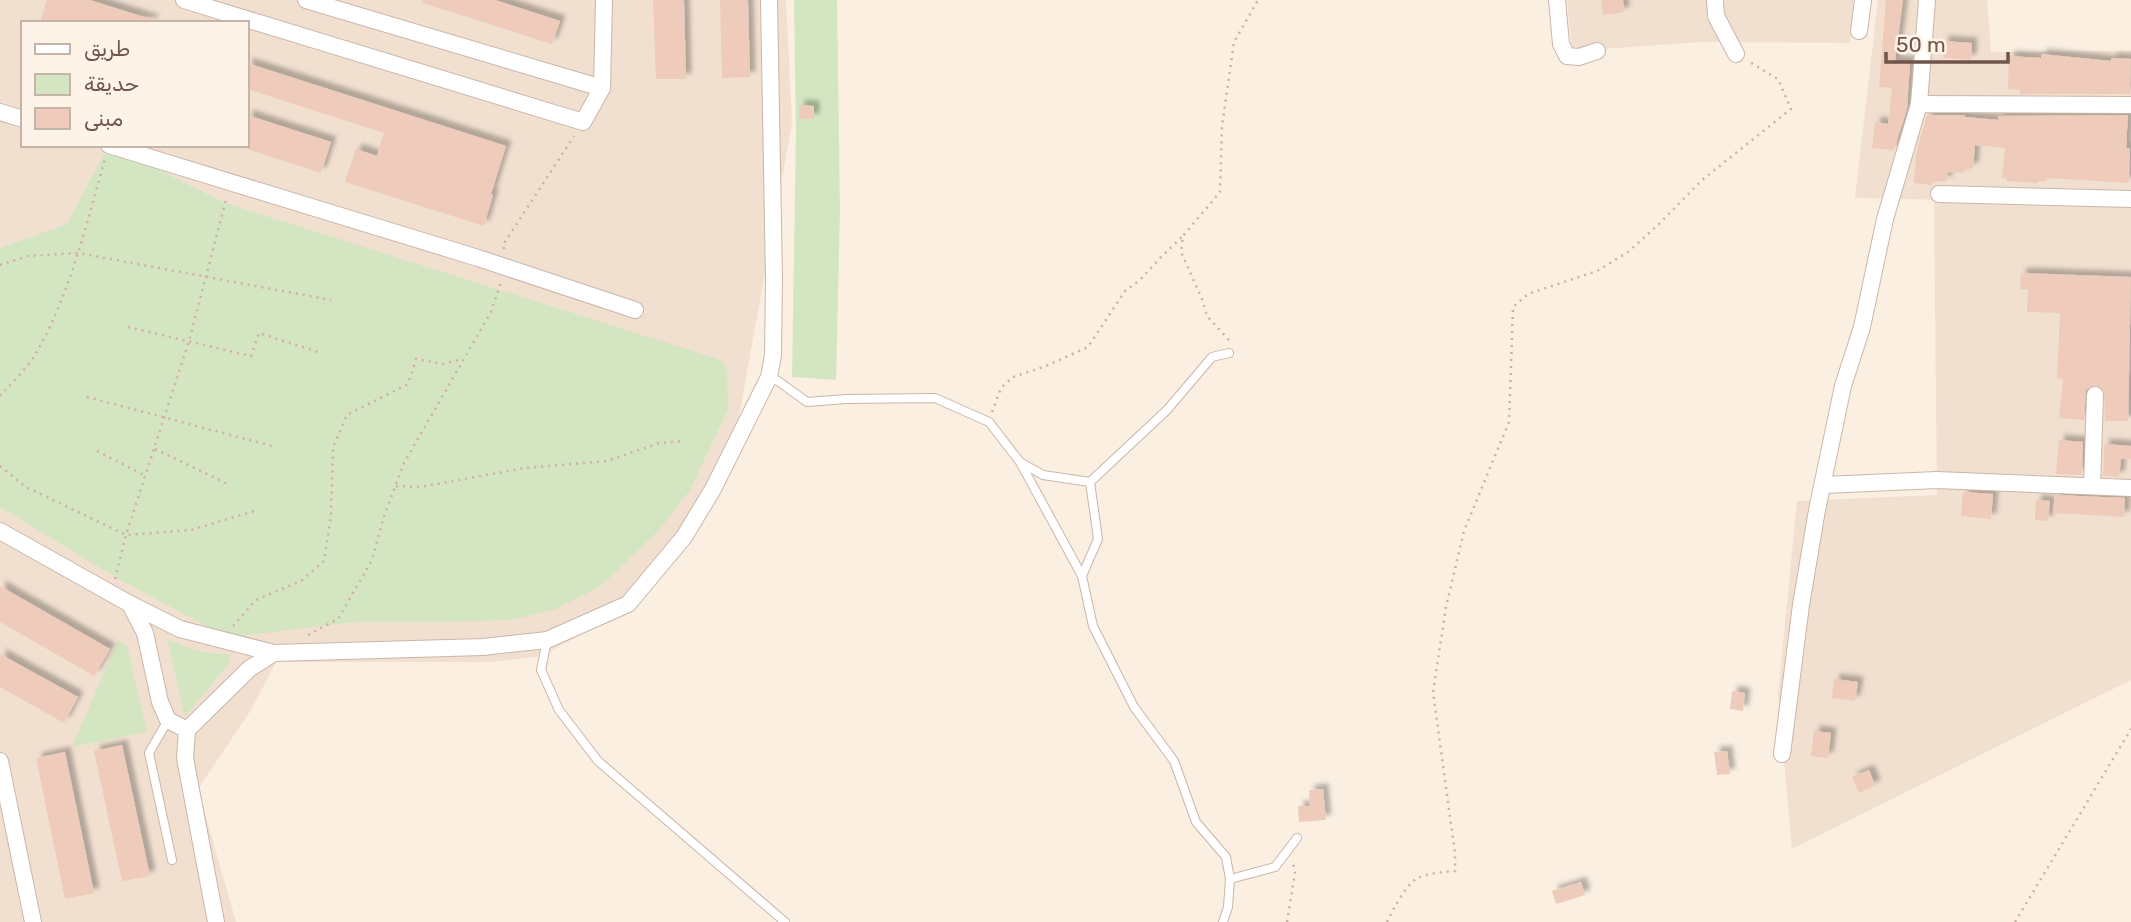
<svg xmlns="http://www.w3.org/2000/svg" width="2131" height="922" font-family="Rubik,'Noto Naskh Arabic',sans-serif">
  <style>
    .residential { fill: #f1e0d0; fill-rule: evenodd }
    .green { fill: #d3e6c1 }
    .building { fill: #eecbbb; filter: url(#shadow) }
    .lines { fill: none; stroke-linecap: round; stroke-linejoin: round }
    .lane-casing { stroke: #cab6a9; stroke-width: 10 }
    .street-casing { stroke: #cab6a9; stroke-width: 18 }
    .path { stroke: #d2af9e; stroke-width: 2.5; stroke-dasharray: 2 5; stroke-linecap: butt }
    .lane { stroke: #fff; stroke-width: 8 }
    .street { stroke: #fff; stroke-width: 16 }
  </style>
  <defs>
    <filter id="shadow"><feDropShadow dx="5.5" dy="-5.5" stdDeviation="2" flood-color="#0004"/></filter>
  </defs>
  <rect width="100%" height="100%" fill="#faefe1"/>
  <g class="residential">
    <path d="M0,0H786L792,123L732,455L619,613L542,656L492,662H276L251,710L198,789L236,922H0ZM23,23H247V145H23Z"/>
    <path d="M1567,0H1855L1850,43L1703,42L1572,51Z"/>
    <path d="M1878,0H1987L1991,52L2131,51V204L1855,198Z"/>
    <path d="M1934,202L2131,205V680L1792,849L1778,696L1797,501L1937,495Z"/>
  </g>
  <g class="green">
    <path d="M794,0H837L840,212L836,380L792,377L796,133Z"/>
    <path d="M109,145L225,203L718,359L723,362L727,372L728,409L690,490L660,529L601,586L556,609L511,620L451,622H354L250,635L221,634L115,577L0,507V248L67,224Z"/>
    <path d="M167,639C187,648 207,655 230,654V662L185,717Z"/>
    <path d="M118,640L127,645L147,732L72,747Z"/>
  </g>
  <g class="building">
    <path d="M47,0H90L153,20V23H40Z"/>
    <path d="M423,0H495L560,21L552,44L423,3Z"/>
    <path d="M653,0H684L686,79H656Z"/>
    <path d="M720,0H748L750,77L722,78Z"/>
    <path d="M1601,0H1623L1624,12L1603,15Z"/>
    <path d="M1886,0H1903L1895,61L1910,62L1907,109L1894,150L1872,148L1875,122L1888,124L1892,88L1879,87Z"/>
    <path d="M1943,41L1972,43L1971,60L1943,58Z"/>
    <path d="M2041,54L2111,61V58L2131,59L2130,94H2020V90L2008,89L2009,56L2041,58Z"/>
    <path d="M247,63L506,146L491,194L493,195L484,226L345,182L356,149L377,156L384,133L247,89Z"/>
    <path d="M799,105L814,106V119H799Z"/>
    <path d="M247,115L331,142L321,173L247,149Z"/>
    <path d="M1927,115H1965V117L1998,120V116L2128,115L2126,148H2130L2129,180L2128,183L2047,178V181H2038V183L2006,181V178H2002L2005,148L1975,145L1973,168L1965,169L1963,173L1948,172L1947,181H1933L1932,185L1914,183L1916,153Z"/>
    <path d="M2021,273L2131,277L2128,421H2105L2104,391L2096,385L2086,390L2084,420L2059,418L2063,379L2057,378L2060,313L2027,312L2028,289H2020Z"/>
    <path d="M2059,440L2083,442L2082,475L2056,474Z"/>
    <path d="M2104,444L2131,446V459H2121L2119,477L2103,476Z"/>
    <path d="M1963,492L1993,494L1991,519L1961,516Z"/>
    <path d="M2055,495L2125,498L2124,517L2053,513Z"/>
    <path d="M2036,500L2050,501L2048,521L2035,520Z"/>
    <path d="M0,586L110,649L94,676L0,622Z"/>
    <path d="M0,654L78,697L64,723L0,687Z"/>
    <path d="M1834,679L1858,682L1855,701L1832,698Z"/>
    <path d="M1732,691L1745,693L1743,711L1730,709Z"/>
    <path d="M1814,731L1831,733L1828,758L1811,756Z"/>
    <path d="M122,745L150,876L122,881L94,751Z"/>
    <path d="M1727,751L1730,774L1717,775L1714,752Z"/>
    <path d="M65,752L94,893L65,899L36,758Z"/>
    <path d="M1869,770L1875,785L1859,793L1852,777Z"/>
    <path d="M1323,789L1326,820L1299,822L1298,806H1310L1309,790Z"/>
    <path d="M1581,882L1585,895L1556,904L1552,891Z"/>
  </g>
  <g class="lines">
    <defs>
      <g id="lane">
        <path d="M769,377L778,381L807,402L846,399L935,398L989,422L1020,462L1043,475L1090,482"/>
        <path d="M1020,462L1082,576"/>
        <path d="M547,640L541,670L559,710L598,761L785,922"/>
        <path d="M168,720L149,753L172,860"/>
        <path d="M1230,879L1275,867L1297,838"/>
        <path d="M1223,922L1228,907L1230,879L1226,857L1196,822L1174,761L1134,707L1093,626L1082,576L1098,539L1090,482L1167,410L1212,357L1229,353"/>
      </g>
      <g id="street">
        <path d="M184,0L583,122L602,88L604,0"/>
        <path d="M306,0L602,88"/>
        <path d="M1557,0L1561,44L1567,56L1579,57L1597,51"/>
        <path d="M1715,0L1716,16L1736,54"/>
        <path d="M1859,31L1863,0"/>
        <path d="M1919,104L1927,0"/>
        <path d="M0,112L23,119"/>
        <path d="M109,145L478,258L635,310"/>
        <path d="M1939,194L2131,199"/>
        <path d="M1824,485L1937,480L2131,488"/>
        <path d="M2092,486L2095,395"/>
        <path d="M0,531L130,604L145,633L160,702L168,720L187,730L185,758L216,922"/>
        <path d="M130,604L180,629L274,653L483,647L547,640L628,604L684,537L713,489L769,377L773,355L774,279L769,0"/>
        <path d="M187,730L249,669L274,653"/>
        <path d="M1782,754L1801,605L1817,510L1843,386L1862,327L1885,219L1919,104L2131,105"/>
        <path d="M0,761L33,922"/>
      </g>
    </defs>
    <use href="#lane" class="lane-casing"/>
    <use href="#street" class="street-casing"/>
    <g class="path">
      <path d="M504,249L503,245L574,136"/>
      <path d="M0,265L28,256L78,253L331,300"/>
      <path d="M128,327L251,356L259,333L318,352"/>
      <path d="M1229,340L1207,316L1202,299L1181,252L1183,236L1220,192L1222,126L1234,42L1258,0"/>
      <path d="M0,396C12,383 26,369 35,355C70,295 86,225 105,159"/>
      <path d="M87,397L276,447"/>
      <path d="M992,412L1001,388L1013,377L1046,366L1088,347L1125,291L1141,279L1160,258L1183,236"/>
      <path d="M155,449L230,485"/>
      <path d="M97,451L146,476"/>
      <path d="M0,466L26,487L126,535L191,530L258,510"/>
      <path d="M396,486L420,487L525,468L607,461L659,443L683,441"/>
      <path d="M115,579L126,535L189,341L227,196"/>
      <path d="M233,626L256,600L301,581L324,561L331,515L333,447L347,415L408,384L416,359L443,364L463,359"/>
      <path d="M308,635L338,619L372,560L384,516L404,463L491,312L501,282"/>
      <path d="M1287,922L1295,873L1293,863"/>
      <path d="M1387,922C1392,911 1406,885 1416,879C1426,873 1443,872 1455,871V853L1433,692L1446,607L1464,531L1509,422L1513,307L1528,294L1597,271L1628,252L1659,224L1702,180L1791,109L1778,79L1748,61"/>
      <path d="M2015,922L2131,729"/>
    </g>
    <use href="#lane" class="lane"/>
    <use href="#street" class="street"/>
  </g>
  <rect x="21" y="21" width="228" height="126" fill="#fef3e7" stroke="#c5b4a8" stroke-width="2"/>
  <rect x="35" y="44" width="35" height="10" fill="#ffffff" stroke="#c5b4a8" stroke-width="2"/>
  <text x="84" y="56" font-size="21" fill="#6f554a">طريق</text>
  <rect x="35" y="74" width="35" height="21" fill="#d3e6c1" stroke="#c5b4a8" stroke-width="2"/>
  <text x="84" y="91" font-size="21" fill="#6f554a">حديقة</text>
  <rect x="35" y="108" width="35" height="21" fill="#eecbbb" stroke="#c5b4a8" stroke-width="2"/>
  <text x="84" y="126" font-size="21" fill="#6f554a">مبنى</text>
  <path d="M1886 52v10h122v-10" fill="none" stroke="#6f554a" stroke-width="3.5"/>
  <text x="1896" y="52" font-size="21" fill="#6f554a" stroke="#fef3e7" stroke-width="5" paint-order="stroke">50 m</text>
</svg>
